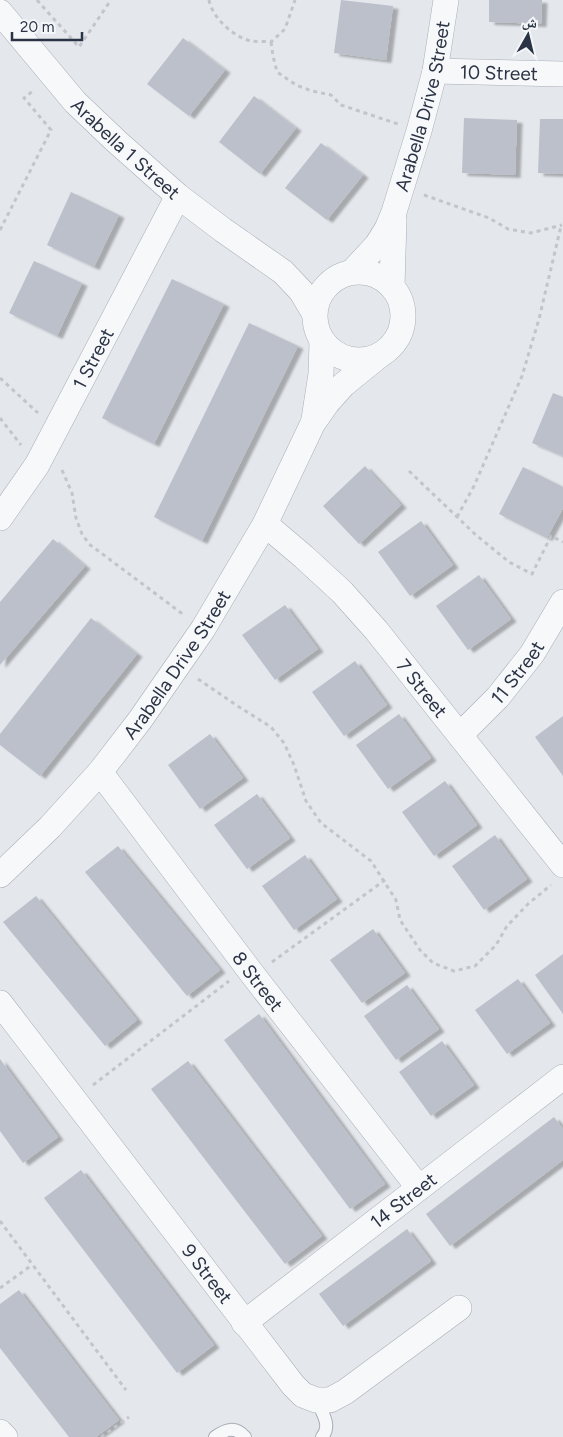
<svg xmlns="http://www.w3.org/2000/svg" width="563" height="1437" font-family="Figtree,'Noto Naskh Arabic',sans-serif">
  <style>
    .building { fill: #bbc0ca; filter: url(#shadow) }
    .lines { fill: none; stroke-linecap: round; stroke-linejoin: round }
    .lane-casing { stroke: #a9aeb7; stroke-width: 14 }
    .street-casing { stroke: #a9aeb7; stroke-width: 26 }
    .path { stroke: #c2c5cb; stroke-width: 3; stroke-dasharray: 4 4; stroke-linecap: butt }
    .lane { stroke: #f7f8fa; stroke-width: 12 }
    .street { stroke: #f7f8fa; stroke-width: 25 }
    .labels { text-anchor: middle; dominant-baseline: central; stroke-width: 4; stroke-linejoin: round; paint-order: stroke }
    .street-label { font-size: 19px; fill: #2b3445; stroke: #f4f6f9 }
  </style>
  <defs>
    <filter id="shadow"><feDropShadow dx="5.5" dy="3" stdDeviation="1" flood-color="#0004"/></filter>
  </defs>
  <rect width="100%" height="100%" fill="#e4e7ec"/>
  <g class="building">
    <path d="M341,0L393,6L386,60L334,53Z"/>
    <path d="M489,0H542L541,24L489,22Z"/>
    <path d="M183,38L225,70L189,116L147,84Z"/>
    <path d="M254,96L296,128L260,174L219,142Z"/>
    <path d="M464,118L517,120L515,175L462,173Z"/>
    <path d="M540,119H563V174L538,173Z"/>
    <path d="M321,143L363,175L327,220L285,188Z"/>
    <path d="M71,192L119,215L94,267L47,245Z"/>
    <path d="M34,261L82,283L57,336L9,313Z"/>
    <path d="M172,279L224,304L154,444L102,418Z"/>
    <path d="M249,323L298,346L202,541L154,517Z"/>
    <path d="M553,393L563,397V456L532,443Z"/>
    <path d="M365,466L401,505L359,544L323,506Z"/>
    <path d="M523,467L563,487V508L547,538L499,514Z"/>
    <path d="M421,521L453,565L410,596L378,552Z"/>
    <path d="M53,539L85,566L0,665V602Z"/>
    <path d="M479,575L511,619L468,650L436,606Z"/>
    <path d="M285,605L318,649L275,680L242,635Z"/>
    <path d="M91,618L137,654L40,776L0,745V734Z"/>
    <path d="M355,661L387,705L344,736L312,692Z"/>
    <path d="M399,714L431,758L388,789L356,745Z"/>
    <path d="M563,716V776L535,737Z"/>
    <path d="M210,734L243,778L200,809L168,765Z"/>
    <path d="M445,781L477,825L434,856L402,812Z"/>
    <path d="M257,794L290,838L247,869L214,825Z"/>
    <path d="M495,835L527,879L484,910L452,866Z"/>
    <path d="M118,846L220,970L187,996L85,872Z"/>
    <path d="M305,855L337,899L294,930L262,886Z"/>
    <path d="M36,896L137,1020L105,1046L3,922Z"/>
    <path d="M373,929L405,973L362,1003L330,960Z"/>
    <path d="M563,954V1014L535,975Z"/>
    <path d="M518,979L550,1023L507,1054L475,1010Z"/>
    <path d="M407,985L439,1029L396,1060L364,1016Z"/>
    <path d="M259,1014L385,1184L350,1209L224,1040Z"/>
    <path d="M442,1041L474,1085L431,1116L399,1072Z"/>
    <path d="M0,1059L58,1137L23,1163L0,1131Z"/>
    <path d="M188,1061L322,1236L285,1264L151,1089Z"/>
    <path d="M554,1117L563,1129V1160L450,1246L426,1214Z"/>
    <path d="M81,1170L214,1345L177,1373L44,1198Z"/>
    <path d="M407,1229L431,1261L343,1326L319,1294Z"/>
    <path d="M19,1290L119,1420L96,1437H69L0,1348V1304Z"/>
  </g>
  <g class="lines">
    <defs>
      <g id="lane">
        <path d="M316,1400C322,1412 332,1426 322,1437"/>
        <path d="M215,1437C226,1429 235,1426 245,1437"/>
      </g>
      <g id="street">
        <path id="s1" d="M0,12L75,102L116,141L178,196L223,230L283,272L301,291L314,313"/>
        <path id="s2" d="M435,71L563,74"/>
        <path id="s3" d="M352,272L377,245L387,229L394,212L419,131L435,71L446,0"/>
        <circle cx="359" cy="316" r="44"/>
        <path d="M392,286L394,220"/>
        <path d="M314,419L321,374L322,341"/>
        <path id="s4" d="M0,518L37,465L178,196"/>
        <path id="s5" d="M265,524L304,557L342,592L376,630L563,865"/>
        <path id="s6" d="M460,735L498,697L532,654L563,602"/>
        <path id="s7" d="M100,772L253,975L419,1188"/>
        <path id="s8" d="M0,875L50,827L100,772L140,720L203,629L265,524L313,423L327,403L343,385L380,355"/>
        <path id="s9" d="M0,1003L293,1385L303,1395L316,1400H330L345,1392L459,1308"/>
        <path id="s10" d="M244,1323L563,1077"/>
        <path d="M0,1432L5,1437"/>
      </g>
    </defs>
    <use href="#lane" class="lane-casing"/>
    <use href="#street" class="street-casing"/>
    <g class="path">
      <path d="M37,0L79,47L111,0"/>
      <path d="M209,0C212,17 233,37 251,41C257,42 265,41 271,42L285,29L295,0"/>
      <path d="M271,42L273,56L277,72L296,85L312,91L331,95L341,105L398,124"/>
      <path d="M424,195L489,218L508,229L531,233L562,225"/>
      <path d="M0,230L51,130L24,98L34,90"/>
      <path d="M0,378L38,413"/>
      <path d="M0,418L21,445"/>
      <path d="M62,470L72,493L76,518L82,534L89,544L184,615"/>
      <path d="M409,471L476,535L509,562L532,574L551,536L563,542"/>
      <path d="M457,517L474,486L522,376L539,319L561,226"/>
      <path d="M198,679L236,705L271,727L284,743L294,765L306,801L321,823L371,861L396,900L400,920L420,950L433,963L454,971L475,966L496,945L507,926L528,904L551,885"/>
      <path d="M272,962L385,880"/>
      <path d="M93,1085L229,981"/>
      <path d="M0,1221L126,1390"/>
      <path d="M0,1288L32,1265"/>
      <path d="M101,1437L129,1417"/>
    </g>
    <use href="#lane" class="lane"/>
    <use href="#street" class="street"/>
  </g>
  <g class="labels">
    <g class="street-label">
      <text stroke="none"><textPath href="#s2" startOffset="64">10 Street</textPath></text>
      <text stroke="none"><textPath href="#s3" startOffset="184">Arabella Drive Street</textPath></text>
      <text stroke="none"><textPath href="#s1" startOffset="186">Arabella 1 Street</textPath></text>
      <text stroke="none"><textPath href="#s4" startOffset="185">1 Street</textPath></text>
      <text stroke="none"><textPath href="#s8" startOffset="276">Arabella Drive Street</textPath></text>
      <text stroke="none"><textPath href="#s6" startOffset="85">11 Street</textPath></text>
      <text stroke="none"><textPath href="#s5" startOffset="228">7 Street</textPath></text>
      <text stroke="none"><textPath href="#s7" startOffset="262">8 Street</textPath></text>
      <text stroke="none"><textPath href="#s10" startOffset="201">14 Street</textPath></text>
      <text stroke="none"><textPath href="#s9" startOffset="341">9 Street</textPath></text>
    </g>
  </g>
  <g transform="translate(528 35) rotate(8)" stroke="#f4f6f9" stroke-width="4" paint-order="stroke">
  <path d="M0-4L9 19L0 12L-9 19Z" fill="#2b3445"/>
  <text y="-8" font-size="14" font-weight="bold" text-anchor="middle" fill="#2b3445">ش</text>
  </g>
  <path d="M12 32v8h70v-8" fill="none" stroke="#2b3445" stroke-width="2.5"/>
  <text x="20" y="32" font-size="15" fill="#2b3445" stroke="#f4f6f9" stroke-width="4" paint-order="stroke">20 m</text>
</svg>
